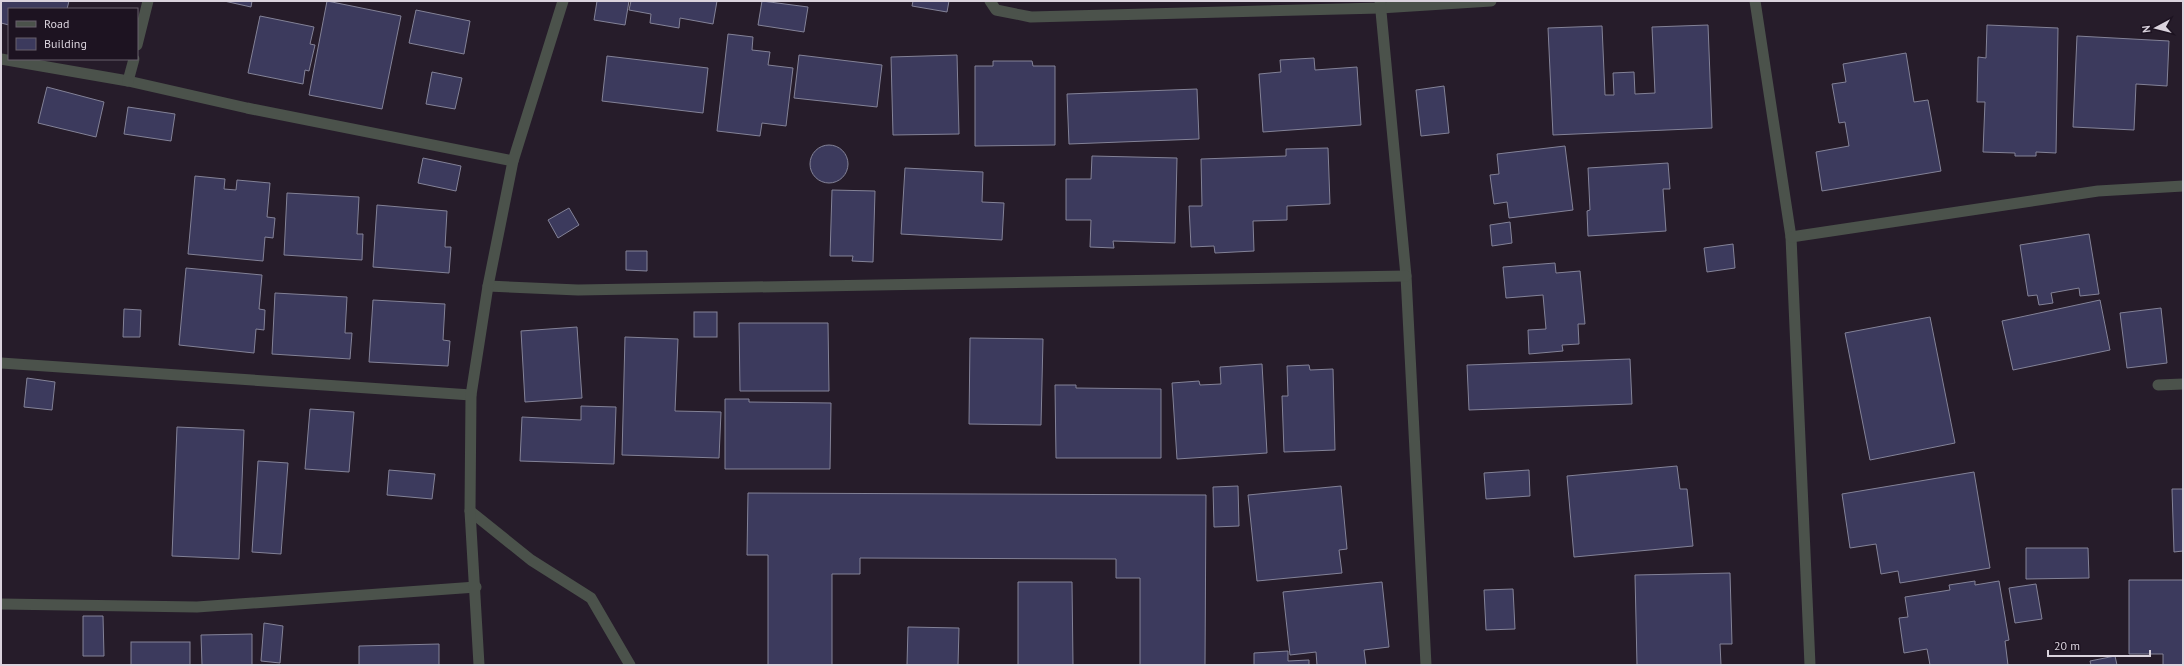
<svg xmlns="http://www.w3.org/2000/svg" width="2184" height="666" font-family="'PT Sans',sans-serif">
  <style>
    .building { fill: #3c3a5d; stroke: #838297 }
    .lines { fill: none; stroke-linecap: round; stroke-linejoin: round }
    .service { stroke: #4b524b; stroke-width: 11 }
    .minor { stroke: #4b524b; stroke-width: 11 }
  </style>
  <rect width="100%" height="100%" fill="#261c2a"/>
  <g class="building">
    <path d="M1,1H69L67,9H9V25L1,23Z"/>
    <path d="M224,1H252L251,7Z"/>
    <path d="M327,1L401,16L382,109L309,95Z"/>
    <path d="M597,1H629L625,25L594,20Z"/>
    <path d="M631,1H717L713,24L680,18L679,28L650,23L651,14L629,10Z"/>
    <path d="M762,1L808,7L804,32L758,25Z"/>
    <path d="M913,1H949L947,12L912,6Z"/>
    <path d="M416,10L470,21L464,54L409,43Z"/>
    <path d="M260,16L314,27L310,44L315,45L309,71L305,70L303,84L248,73Z"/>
    <path d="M1708,25L1712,128L1553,135L1548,28L1602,26L1605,95H1614L1613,73L1634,72L1635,94L1655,93L1652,27Z"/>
    <path d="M1987,25L2058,28L2056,153L2036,152V156H2015V153L1983,152L1985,102H1977L1978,57L1986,58Z"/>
    <path d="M728,34L753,37L752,50L770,52L768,65L793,68L786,126L762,123L760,136L717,131Z"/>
    <path d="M2077,36L2169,41L2167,86L2136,84L2134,130L2073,127Z"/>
    <path d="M1906,53L1914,102L1928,100L1941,171L1822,191L1816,152L1849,146L1845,122L1839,123L1832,84L1846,82L1843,64Z"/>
    <path d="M799,55L882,65L877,107L794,98Z"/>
    <path d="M957,55L959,134L893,135L891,57Z"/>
    <path d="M607,56L708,68L703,113L602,101Z"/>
    <path d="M1314,58L1315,70L1357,67L1361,125L1263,132L1259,74L1281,72L1280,60Z"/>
    <path d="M993,61H1032L1033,66H1055V145L975,146V66H993Z"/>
    <path d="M432,72L462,78L455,109L426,104Z"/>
    <path d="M1444,86L1449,133L1421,136L1416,90Z"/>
    <path d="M47,87L104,102L96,137L38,123Z"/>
    <path d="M1197,89L1199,139L1069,144L1067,94Z"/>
    <path d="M128,107L175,114L171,141L124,134Z"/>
    <circle cx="829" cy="164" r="19"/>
    <path d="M1565,146L1573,210L1509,218L1507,202L1494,204L1490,175L1499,174L1497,154Z"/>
    <path d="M1328,148L1330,204L1287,206V220L1253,221L1254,251L1215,253L1214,246L1191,247L1189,206H1202L1201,159L1286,156V149Z"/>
    <path d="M1092,156L1177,158L1175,243L1113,241L1114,248L1090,247L1091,220H1066V179H1091Z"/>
    <path d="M423,158L461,166L456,191L418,183Z"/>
    <path d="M1668,163L1670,189H1663L1666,231L1588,236L1587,211L1590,210L1588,168Z"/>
    <path d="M905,168L983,172L982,202L1004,203L1002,240L901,234Z"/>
    <path d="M195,176L225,179L224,189L236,190L237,180L270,183L267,217L275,218L273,238L265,237L263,261L188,254Z"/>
    <path d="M832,190L875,191L873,262L852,261L853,256H830Z"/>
    <path d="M287,193L359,197L357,234H363L362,260L284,255Z"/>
    <path d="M377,205L447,211L445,247H451L449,273L373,267Z"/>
    <path d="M569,208L579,225L558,238L548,220Z"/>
    <path d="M1510,222L1512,243L1492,246L1490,225Z"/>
    <path d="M2089,234L2099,294L2080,296L2079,288L2051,293L2053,303L2039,305L2037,295L2028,296L2020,245Z"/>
    <path d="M1733,244L1735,268L1707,272L1704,248Z"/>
    <path d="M626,251H647V271L626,270Z"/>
    <path d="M1555,263L1556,273L1580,271L1585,324H1578L1579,344L1562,345L1563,351L1529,354L1528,330L1546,329L1543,295L1506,298L1503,267Z"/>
    <path d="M186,268L262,275L259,309L265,310L264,330L256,329L254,353L179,345Z"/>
    <path d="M275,293L347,297L345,333H352L350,359L272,354Z"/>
    <path d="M373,300L445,304L443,340L450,341L448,366L369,362Z"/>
    <path d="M2100,300L2110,350L2013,370L2002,321Z"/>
    <path d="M2161,308L2167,363L2127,368L2120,313Z"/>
    <path d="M124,309L141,310L140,337H123Z"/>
    <rect x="694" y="312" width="23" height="25"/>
    <path d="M1930,317L1955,443L1870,460L1845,333Z"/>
    <path d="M739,323H828L829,391H740Z"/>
    <path d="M577,327L582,398L525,402L521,331Z"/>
    <path d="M625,337L678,339L675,411L721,412L719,458L622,455Z"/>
    <path d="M970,338L1043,339L1041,425L969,424Z"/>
    <path d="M1630,359L1632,404L1469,410L1467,365Z"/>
    <path d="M1262,364L1267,453L1177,459L1172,383L1199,381L1200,385L1221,384L1220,367Z"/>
    <path d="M1309,365L1310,370L1333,369L1335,450L1284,452L1282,396H1288L1287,366Z"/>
    <path d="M27,378L55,382L52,410L24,407Z"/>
    <path d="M1055,385H1076V388L1161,389V458H1056Z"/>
    <path d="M725,399H749V402L831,403L830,469H725Z"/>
    <path d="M581,406L616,407L614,464L520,461L522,417L581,420Z"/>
    <path d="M310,409L354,412L349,472L305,469Z"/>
    <path d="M177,427L244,430L239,559L172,556Z"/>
    <path d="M258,461L288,463L281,554L252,552Z"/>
    <path d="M1677,466L1680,489H1687L1693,546L1574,557L1567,476Z"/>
    <path d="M389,470L435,474L432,499L387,495Z"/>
    <path d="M1529,470L1530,496L1486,499L1484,473Z"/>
    <path d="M1974,472L1990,568L1900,583L1898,571L1881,574L1876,544L1850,548L1842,494Z"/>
    <path d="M1238,486L1239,526L1214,527L1213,487Z"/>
    <path d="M1341,486L1347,549L1339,550L1342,573L1257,581L1248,495Z"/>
    <path d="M2172,489H2183V551L2174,552Z"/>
    <path d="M748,493L1206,495L1205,665H1140V578H1116V559L860,558V574H832V665H768V555H747Z"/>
    <path d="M2026,548H2088L2089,578L2026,579Z"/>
    <path d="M1730,573L1732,644H1720L1721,665H1637L1635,575Z"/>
    <path d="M2129,580H2183V665H2163V654H2129Z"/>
    <path d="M1975,581V585L1999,581L2009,640L2005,641L2008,665H1930L1927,649L1904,653L1899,618L1908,617L1905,597L1950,590L1949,585Z"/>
    <path d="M1018,582H1072L1073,665H1018Z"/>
    <path d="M1382,582L1389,647L1364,650L1366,665H1317L1316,652L1290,655L1283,592Z"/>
    <path d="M2036,584L2042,619L2015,623L2009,588Z"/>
    <path d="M1513,589L1515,629L1486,630L1484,590Z"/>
    <path d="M83,616H103L104,656H83Z"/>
    <path d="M264,623L283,626L280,663L261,661Z"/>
    <path d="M908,627L959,628L958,665H907Z"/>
    <path d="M252,634V665H202L201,635Z"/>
    <rect x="131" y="642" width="59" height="23"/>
    <path d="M439,644V665H359V646Z"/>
    <path d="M1288,651V661L1309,660V665H1254V653Z"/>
    <path d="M2115,656L2117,665H2091L2090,661Z"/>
  </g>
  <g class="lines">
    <path class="service" d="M470,511L531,560L591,598L630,665"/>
    <g class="minor">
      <path d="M990,1L996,10L1031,17L1380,8L1491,1"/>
      <path d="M1380,1L1406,276L1426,665"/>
      <path d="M1755,1L1791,237L1810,665"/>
      <path d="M137,45L148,1"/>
      <path d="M1,59L128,81L247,108L513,161"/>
      <path d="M128,81L134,59"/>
      <path d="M1791,237L2098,191L2183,186"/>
      <path d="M488,286L578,290L1406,276"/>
      <path d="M1,363L471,395"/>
      <path d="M2158,385L2183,384"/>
      <path d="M1,604L197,607L476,587"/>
      <path d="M479,665L470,511L471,395L488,286L513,161L563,1"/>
    </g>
  </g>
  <rect width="2184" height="666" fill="none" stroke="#dad3dd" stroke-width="4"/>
  <rect x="8" y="8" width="130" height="52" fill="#1d1321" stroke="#69606c"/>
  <rect x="16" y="21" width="20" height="6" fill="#4b524b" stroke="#69606c"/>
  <text x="44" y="28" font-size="12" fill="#dad3dd">Road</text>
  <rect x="16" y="38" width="20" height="12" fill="#3c3a5d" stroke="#69606c"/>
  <text x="44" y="48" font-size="12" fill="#dad3dd">Building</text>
  <g transform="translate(2156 28) rotate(263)" stroke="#1d1321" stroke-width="3" paint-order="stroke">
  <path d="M0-3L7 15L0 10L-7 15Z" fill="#dad3dd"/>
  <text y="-6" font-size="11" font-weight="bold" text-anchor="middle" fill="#dad3dd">N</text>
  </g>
  <path d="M2048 650v6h102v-6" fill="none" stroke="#dad3dd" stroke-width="2"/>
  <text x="2054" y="650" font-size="12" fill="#dad3dd" stroke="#1d1321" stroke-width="3" paint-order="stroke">20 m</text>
</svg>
